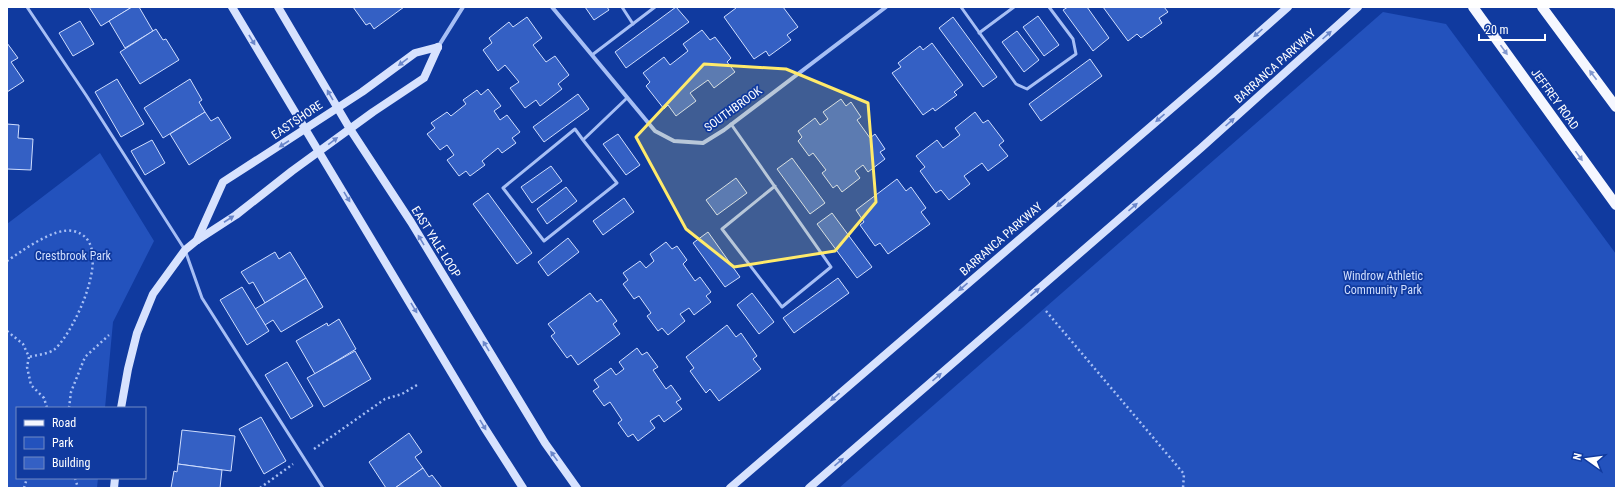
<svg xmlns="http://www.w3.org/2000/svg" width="1623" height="495" font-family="'Roboto Condensed',sans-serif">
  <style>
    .green { fill: #2352bd }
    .building { fill: #3460c4; stroke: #d0defe }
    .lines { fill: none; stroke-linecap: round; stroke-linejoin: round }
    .path { stroke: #a7bff5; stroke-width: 2.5; stroke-dasharray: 2 3; stroke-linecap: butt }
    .lane { stroke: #a7bff5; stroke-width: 3 }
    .street { stroke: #a7bff5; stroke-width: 4 }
    .secondary { stroke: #d7e2fe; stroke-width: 8 }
    .primary { stroke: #f5f7ff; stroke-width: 10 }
    .oneway { fill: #6a86ca }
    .oneway2 { fill: #8298cf }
    .marked { fill: #ffea6b; fill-opacity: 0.2; stroke: #ffea6b; stroke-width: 3; stroke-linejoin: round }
    .labels { text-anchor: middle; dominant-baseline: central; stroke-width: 3.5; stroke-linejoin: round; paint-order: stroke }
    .street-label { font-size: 12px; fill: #fff; stroke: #103a9f }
    .park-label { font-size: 12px; fill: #d0defe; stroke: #103a9f }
  </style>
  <rect width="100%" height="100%" fill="#103a9f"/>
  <g class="green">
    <path d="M1383,12L1446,24L1616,254V488H839Z"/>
    <path d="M100,153L154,241L113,322L105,408H17V478H98L97,488H7V224Z"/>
  </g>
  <g class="building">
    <path d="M89,7H132L101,26Z"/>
    <path d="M132,7H139L153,31L125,48L109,21Z"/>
    <path d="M353,7H404L374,29L370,23L366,25Z"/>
    <path d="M585,7H607L609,10L594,20Z"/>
    <path d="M676,7L689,22L626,68L615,52Z"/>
    <path d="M736,7H783L798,27L787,35L791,40L769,56L766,51L754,59L724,17L736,8Z"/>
    <path d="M1068,7H1087L1109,38L1093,51L1063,10Z"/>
    <path d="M1103,7H1164L1168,12L1159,18L1162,23L1141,38L1137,34L1128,41Z"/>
    <path d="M1038,16L1059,45L1044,56L1023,27Z"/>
    <path d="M527,17L542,38L533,45L546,62L555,56L569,75L558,84L562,89L540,106L536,100L525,108L510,88L519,82L505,65L498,71L483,50L492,43L489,38L509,22L513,27Z"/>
    <path d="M953,17L997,77L983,87L939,28Z"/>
    <path d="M80,21L94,44L73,56L59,33Z"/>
    <path d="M156,29L163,40L166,39L179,60L140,84L120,52Z"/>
    <path d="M702,30L710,40L715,37L731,58L727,62L735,72L714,88L708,80L690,93L696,101L676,116L668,105L664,109L646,86L650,82L643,73L664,57L670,65L688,51L683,44Z"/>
    <path d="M1017,31L1039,60L1024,72L1002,42Z"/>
    <path d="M7,43L18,58L11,62L24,81L7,92Z"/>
    <path d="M932,43L963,85L954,92L957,95L935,111L933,108L923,115L892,73L901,67L898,63L920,46L923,50Z"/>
    <path d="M1090,59L1102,76L1041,121L1029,104Z"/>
    <path d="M117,79L144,124L121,137L95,92Z"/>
    <path d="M190,79L202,100L199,102L205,112L163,138L144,108Z"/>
    <path d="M488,89L501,106L494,111L500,120L507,115L520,132L512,138L516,143L502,153L498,148L482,161L485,165L470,176L466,171L459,176L447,160L454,155L447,145L440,150L427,134L435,128L431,123L447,112L451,116L466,104L463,100L477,90L481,95Z"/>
    <path d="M578,94L589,109L544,142L533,127Z"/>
    <path d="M841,99L846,106L851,102L861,117L857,120L870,138L875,134L885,149L880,152L885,159L868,172L863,165L855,171L860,178L842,192L837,185L833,188L822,173L826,170L813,153L809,156L798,141L802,137L798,131L815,118L820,125L828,119L823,112Z"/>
    <path d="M205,112L211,121L218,117L231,138L189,165L170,134Z"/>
    <path d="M975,112L983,123L988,120L1004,141L999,145L1008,156L988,171L982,163L964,176L970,184L949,200L941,190L936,193L920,171L925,167L916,156L937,140L943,148L960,135L955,128Z"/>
    <path d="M7,124L19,125L18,138L33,139L31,170L7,169Z"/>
    <path d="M618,134L640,165L626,175L603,144Z"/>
    <path d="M152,140L165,163L145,175L131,151Z"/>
    <path d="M792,158L825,203L810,214L777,169Z"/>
    <path d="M551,166L562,181L532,203L521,187Z"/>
    <path d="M736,178L747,193L717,215L706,200Z"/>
    <path d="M897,179L906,191L911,187L926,208L921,212L930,224L888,254L880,243L875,246L860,225L864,222L856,210Z"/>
    <path d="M566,187L577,201L547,224L537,209Z"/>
    <path d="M488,193L532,253L517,264L473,204Z"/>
    <path d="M624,198L634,212L603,235L593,221Z"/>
    <path d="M832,213L872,267L857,278L817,224Z"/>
    <path d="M708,232L740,277L725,287L693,243Z"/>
    <path d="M568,238L579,252L548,276L538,262Z"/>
    <path d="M666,242L672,249L677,246L687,260L683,264L695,281L700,277L711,292L706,296L711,302L694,315L689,308L680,314L685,321L668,335L662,328L658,331L647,316L651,313L639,296L634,299L623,284L628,280L623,273L640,261L646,268L654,261L650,254Z"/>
    <path d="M275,252L279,259L290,252L306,278L265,303L253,282L249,284L241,272Z"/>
    <path d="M306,278L323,307L281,332L273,320L265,325L255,309Z"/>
    <path d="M838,278L849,293L794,333L783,318Z"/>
    <path d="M242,287L269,331L247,345L220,300Z"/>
    <path d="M590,293L597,302L601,299L617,321L613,324L620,334L578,365L571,355L567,358L551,336L555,333L548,324Z"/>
    <path d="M752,293L774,322L759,334L737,305Z"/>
    <path d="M339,319L356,349L315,374L296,341L327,323L328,326Z"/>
    <path d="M727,325L736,337L741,333L757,356L753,359L761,369L719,401L710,389L706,393L690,371L694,368L686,357Z"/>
    <path d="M637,348L642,355L647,352L658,367L653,370L666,389L671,385L681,399L676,402L682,409L664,422L659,415L650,421L655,428L638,441L633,434L628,437L618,423L622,420L610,402L604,406L593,391L599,387L594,380L611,368L616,375L624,369L619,362Z"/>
    <path d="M355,351L371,379L324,407L307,378Z"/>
    <path d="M287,362L313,406L291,419L265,375Z"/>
    <path d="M261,417L286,461L264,474L239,429Z"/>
    <path d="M182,430L235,436L231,471L178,464Z"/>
    <path d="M409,433L422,452L415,457L423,468L395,488H386L369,462Z"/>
    <path d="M178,464L222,470L220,488H171L174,471L177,472Z"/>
    <path d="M423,468L429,477L432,475L442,488H395Z"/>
  </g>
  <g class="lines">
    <g class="path">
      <path d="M1614,7L1616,9"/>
      <path d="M7,261C22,251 54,227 73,231C118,240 75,331 55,349C49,354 36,355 29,357"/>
      <path d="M1046,311L1184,474L1183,488"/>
      <path d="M7,331L23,344L29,357L27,367L31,385L44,398L47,408"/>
      <path d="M69,408L71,392L85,357L109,335"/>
      <path d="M314,449L385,399L402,394L417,385"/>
      <path d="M75,478L78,488"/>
      <path d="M24,488L27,478"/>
      <path d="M260,488L293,464"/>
    </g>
    <g class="lane">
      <path d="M27,7L86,95L185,250L202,298L323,488"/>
      <path d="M622,7L633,24"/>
      <path d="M961,7L1016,84L1027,89L1076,54L1073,39L1049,7"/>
      <path d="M979,33L1014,7"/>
      <path d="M592,55L655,7"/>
      <path d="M731,124L831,267L782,307L722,229L775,186"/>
      <path d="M583,140L575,129L503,188L544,241L617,183L583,140L627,98"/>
    </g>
    <g class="street">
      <path d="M552,7L655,131L674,141L703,143L724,130L886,7"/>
      <path d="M438,47L463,7"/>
    </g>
    <g class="secondary">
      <path d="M232,7L484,427L523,488"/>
      <path d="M278,7L350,129L411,222L545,443L577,488"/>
      <path d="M197,240L223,182L362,92L415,53L438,47"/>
      <path d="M121,408L128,369L137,333L153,294L185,250L196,241L236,215L292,171L373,112L424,78L438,47"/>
      <path d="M114,488L115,478"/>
      <path d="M730,488L1213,73L1288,7"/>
      <path d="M809,488L1201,148L1358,7"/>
    </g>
    <g class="primary">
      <path d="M1473,7L1616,205"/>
      <path d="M1542,7L1616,107"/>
    </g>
  </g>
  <defs><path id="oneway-solid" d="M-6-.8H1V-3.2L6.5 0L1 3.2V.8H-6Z"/></defs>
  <g class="oneway">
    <use href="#oneway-solid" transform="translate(1258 33) rotate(138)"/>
    <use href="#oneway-solid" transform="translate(1327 35) rotate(-42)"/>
    <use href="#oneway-solid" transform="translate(252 40) rotate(59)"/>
    <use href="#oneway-solid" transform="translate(403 62) rotate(143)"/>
    <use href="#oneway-solid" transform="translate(330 95) rotate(-120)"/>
    <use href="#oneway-solid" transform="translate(1160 118) rotate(139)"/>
    <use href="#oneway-solid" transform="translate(1230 122) rotate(-42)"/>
    <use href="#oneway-solid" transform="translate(333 141) rotate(-37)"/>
    <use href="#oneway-solid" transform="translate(284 144) rotate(147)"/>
    <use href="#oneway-solid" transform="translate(347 197) rotate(59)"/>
    <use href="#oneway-solid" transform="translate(1061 203) rotate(139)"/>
    <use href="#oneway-solid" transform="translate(1133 207) rotate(-41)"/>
    <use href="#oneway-solid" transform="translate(229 219) rotate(-33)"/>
    <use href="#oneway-solid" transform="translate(421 240) rotate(-121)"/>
    <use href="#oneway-solid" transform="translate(963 287) rotate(139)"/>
    <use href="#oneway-solid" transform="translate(1035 292) rotate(-41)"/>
    <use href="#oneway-solid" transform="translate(414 308) rotate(59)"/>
    <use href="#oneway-solid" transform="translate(486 346) rotate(-121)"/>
    <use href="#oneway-solid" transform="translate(937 377) rotate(-41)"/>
    <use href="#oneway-solid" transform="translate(835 397) rotate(139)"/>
    <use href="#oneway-solid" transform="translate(483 425) rotate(59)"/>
    <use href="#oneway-solid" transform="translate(554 456) rotate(-126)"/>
    <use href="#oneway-solid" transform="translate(839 462) rotate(-41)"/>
  </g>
  <g class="oneway2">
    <use href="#oneway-solid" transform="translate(1504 50) rotate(54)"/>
    <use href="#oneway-solid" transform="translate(1593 75) rotate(-127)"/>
    <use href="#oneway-solid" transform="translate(1579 156) rotate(54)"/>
  </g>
  <path class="marked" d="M704,64L786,69L868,103L876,202L835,251L734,267L686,229L636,137Z"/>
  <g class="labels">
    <g class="street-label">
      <text transform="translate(1275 66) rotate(-42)">BARRANCA PARKWAY</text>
      <text transform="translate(1555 99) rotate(54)">JEFFREY ROAD</text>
      <text transform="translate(733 109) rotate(-36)">SOUTHBROOK</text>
      <text transform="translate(297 120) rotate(-34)">EASTSHORE</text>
      <text transform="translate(1001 239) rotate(-41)">BARRANCA PARKWAY</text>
      <text transform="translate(436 242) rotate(58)">EAST YALE LOOP</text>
    </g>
    <g class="park-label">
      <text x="73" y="256">Crestbrook Park</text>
      <text x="1383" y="276">Windrow Athletic<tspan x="1383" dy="14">Community Park</tspan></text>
    </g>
  </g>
  <rect width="1623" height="495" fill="none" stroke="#ffffff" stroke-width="16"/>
  <rect x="16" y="407" width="130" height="72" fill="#103a9f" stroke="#7089c5"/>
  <rect x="24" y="420" width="20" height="6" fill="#f5f7ff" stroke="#7089c5"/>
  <text x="52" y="427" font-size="12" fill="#ffffff">Road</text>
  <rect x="24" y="437" width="20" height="12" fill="#2352bd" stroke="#7089c5"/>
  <text x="52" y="447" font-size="12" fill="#ffffff">Park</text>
  <rect x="24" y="457" width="20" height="12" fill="#3460c4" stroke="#7089c5"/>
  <text x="52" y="467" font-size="12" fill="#ffffff">Building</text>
  <g transform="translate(1587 459) rotate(284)" stroke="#103a9f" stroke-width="3" paint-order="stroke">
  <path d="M0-3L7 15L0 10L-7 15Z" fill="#ffffff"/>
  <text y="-6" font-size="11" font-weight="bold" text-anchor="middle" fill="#ffffff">N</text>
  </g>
  <path d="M1479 34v6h66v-6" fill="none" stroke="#ffffff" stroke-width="2"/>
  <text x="1485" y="34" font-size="12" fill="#ffffff" stroke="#103a9f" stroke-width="3" paint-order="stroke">20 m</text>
</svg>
